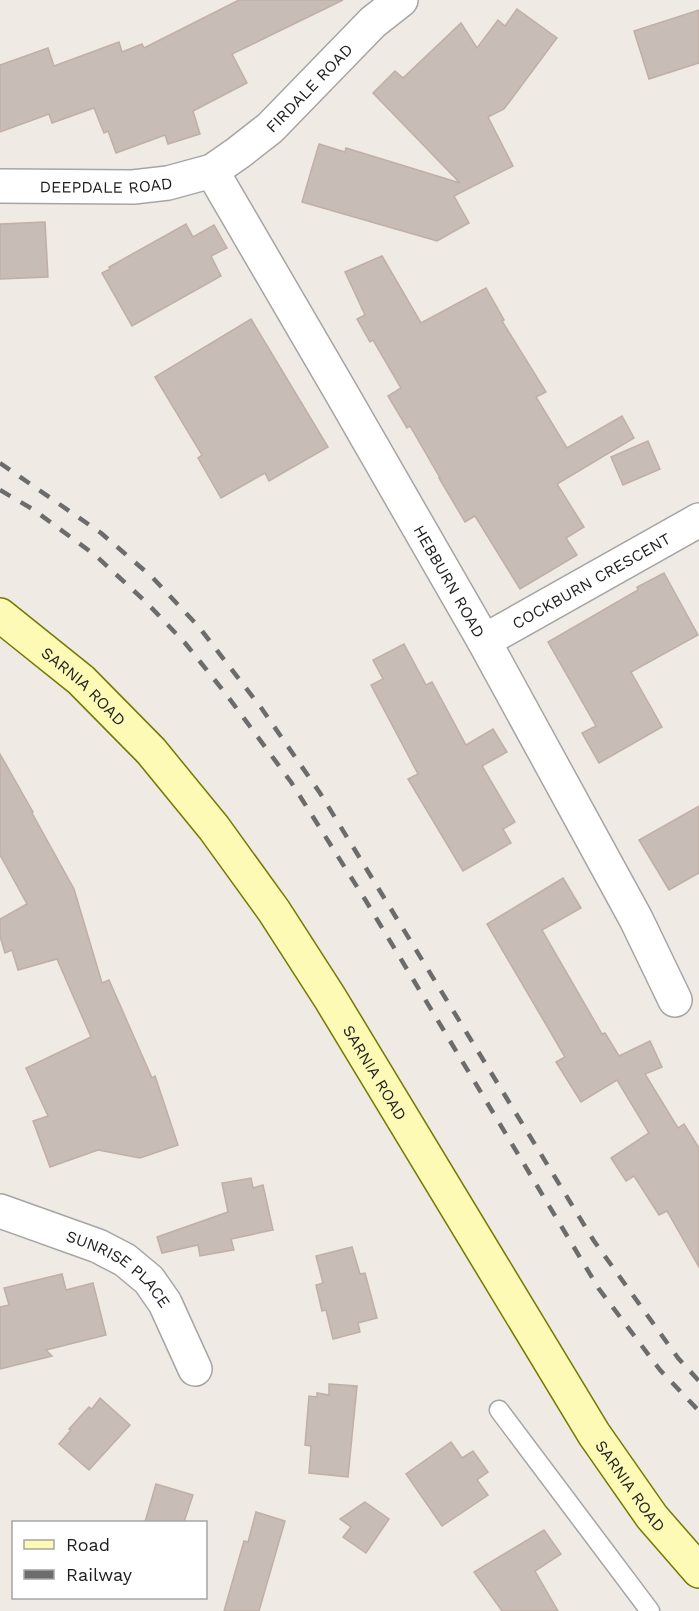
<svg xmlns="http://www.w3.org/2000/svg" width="699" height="1611" font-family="'Work Sans',sans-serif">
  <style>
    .building { fill: #c7bcb6; stroke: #c1afa5; stroke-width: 1.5 }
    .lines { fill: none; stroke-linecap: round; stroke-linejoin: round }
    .lane-casing { stroke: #a5a5a5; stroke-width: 21 }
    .street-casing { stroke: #a5a5a5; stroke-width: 36 }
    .secondary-casing { stroke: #757801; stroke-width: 36 }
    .lane { stroke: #fff; stroke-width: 18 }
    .street { stroke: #fff; stroke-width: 33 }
    .secondary { stroke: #fcfab5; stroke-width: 33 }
    .rail { stroke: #6c6c6c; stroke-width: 4.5; stroke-dasharray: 12 12; stroke-linecap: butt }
    .labels { text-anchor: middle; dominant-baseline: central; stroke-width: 6; stroke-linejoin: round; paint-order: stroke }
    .street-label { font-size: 16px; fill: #1e1e1e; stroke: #fff }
  </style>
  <rect width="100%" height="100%" fill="#efeae3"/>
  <g class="building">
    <path d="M239,0H343L232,54L247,83L193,111L200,134L168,144L165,135L116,153L108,131L104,133L94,108L52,123L49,114L0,132V65L48,48L54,66L119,42L122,52L142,44L144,48Z"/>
    <path d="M517,9L557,38L504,109L488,117L513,166L454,196L469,223L437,241L302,202L319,144L345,152L346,148L460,183L373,93L395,71L403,78L461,23L477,48L498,20L505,26Z"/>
    <path d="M699,10V63L649,79L634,31Z"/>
    <path d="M45,222L48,277L0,279V224Z"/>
    <path d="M186,224L193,237L214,225L227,248L211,256L221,276L132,326L102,273L110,269L109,267Z"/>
    <path d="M382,256L421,323L486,288L504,320L502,321L546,392L536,397L567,448L622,416L634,438L557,484L584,527L566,538L577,555L520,589L475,516L465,522L439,478H440L410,426L407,428L388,396L401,388L373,340L370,342L357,319L365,315L345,272Z"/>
    <path d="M251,319L328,447L269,481L265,473L221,498L198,458L202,455L155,377Z"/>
    <path d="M648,441L660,469L623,485L611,457Z"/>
    <path d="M664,573L698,635L631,672L662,727L599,763L582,733L596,726L548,642L638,590L637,587Z"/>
    <path d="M404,644L426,685L432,682L466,745L493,729L507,752L482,766L515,822L503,829L511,843L463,871L408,779L418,774L371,685L383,679L373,660Z"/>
    <path d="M0,754L33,812L32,813L74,889L102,983L109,980L152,1078L155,1076L178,1145L140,1158L98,1150L50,1167L33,1121L48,1116L26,1068L91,1037L57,959L18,970L12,950L5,953L0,936V919L27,904L0,855Z"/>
    <path d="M699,806V873L669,890L639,840Z"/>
    <path d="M563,878L581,908L542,930L602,1034L605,1033L619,1056L650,1041L662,1067L645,1074L678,1128L684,1124L699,1148V1267L667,1211L659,1215L634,1176L626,1181L611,1158L649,1133L617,1080L581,1102L556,1062L565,1057L487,924Z"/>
    <path d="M251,1178L253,1188L263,1185L273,1230L231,1239L234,1250L200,1256L198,1245L162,1253L157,1237L228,1212L222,1183Z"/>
    <path d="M352,1247L360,1274L365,1273L377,1318L358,1323L360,1332L333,1339L326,1310L322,1311L316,1285L323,1283L316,1256Z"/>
    <path d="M62,1274L66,1290L93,1283L106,1335L46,1350L52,1356L0,1369V1307L9,1305L4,1288Z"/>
    <path d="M329,1384L357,1386L348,1477L309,1473L311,1446L305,1445L309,1396L317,1397V1393L329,1395Z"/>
    <path d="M100,1398L130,1425L89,1470L59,1444L71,1430L69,1429L89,1407L92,1409Z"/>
    <path d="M451,1442L462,1458L473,1451L488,1472L477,1480L488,1495L442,1526L406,1474Z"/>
    <path d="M156,1484L193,1495L184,1522H145Z"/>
    <path d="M365,1502L389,1519L366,1553L343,1537L351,1527L340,1519Z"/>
    <path d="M256,1512L285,1521L259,1611H224L244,1541L248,1542Z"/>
    <path d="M544,1530L561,1554L535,1571L558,1611H502L474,1572Z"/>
  </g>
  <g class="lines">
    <defs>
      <path id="lane" d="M499,1410L650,1611"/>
      <g id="street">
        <path id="s1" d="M212,171L342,394L484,641L636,919L675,1000"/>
        <path id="s2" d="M0,186L133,187L168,183L212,171L238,153L270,128L373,22L401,0"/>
        <path id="s3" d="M484,641L699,520"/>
        <path id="s4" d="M0,1211L98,1246L125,1260L149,1280L165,1303L195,1369"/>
      </g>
      <g id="secondary">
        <path id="s5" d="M0,615L81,680L151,751L214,828L274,911L330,998L594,1434L652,1517L699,1571"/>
      </g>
    </defs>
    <use href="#lane" class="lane-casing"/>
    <use href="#street" class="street-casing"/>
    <use href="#secondary" class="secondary-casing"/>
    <use href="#lane" class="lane"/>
    <use href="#street" class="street"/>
    <use href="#secondary" class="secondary"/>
    <g class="rail">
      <path d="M0,463L101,533L152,577L199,627L262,709L320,793L594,1241L678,1358L699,1381"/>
      <path d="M0,490L34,510L95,555L146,602L185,643L226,694L291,782L366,901L599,1289L660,1370L699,1411"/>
    </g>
  </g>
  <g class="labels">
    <g class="street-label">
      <text stroke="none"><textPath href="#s2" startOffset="342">FIRDALE ROAD</textPath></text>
      <text stroke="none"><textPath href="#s2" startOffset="106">DEEPDALE ROAD</textPath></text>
      <text stroke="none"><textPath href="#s3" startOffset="123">COCKBURN CRESCENT</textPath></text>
      <text stroke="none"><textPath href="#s1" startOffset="474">HEBBURN ROAD</textPath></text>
      <text stroke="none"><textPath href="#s5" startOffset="110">SARNIA ROAD</textPath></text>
      <text stroke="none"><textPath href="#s5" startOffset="596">SARNIA ROAD</textPath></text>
      <text stroke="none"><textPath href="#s4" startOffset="134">SUNRISE PLACE</textPath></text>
      <text stroke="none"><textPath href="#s5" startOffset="1082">SARNIA ROAD</textPath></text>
    </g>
  </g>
  <rect x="12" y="1521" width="195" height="78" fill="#ffffff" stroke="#a5a5a5" stroke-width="1.5"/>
  <rect x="24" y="1540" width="30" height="9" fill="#fcfab5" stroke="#a5a5a5" stroke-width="1.5"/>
  <text x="66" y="1551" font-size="18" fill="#1e1e1e">Road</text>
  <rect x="24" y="1570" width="30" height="9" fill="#6c6c6c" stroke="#a5a5a5" stroke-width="1.5"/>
  <text x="66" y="1581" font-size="18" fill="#1e1e1e">Railway</text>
</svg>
